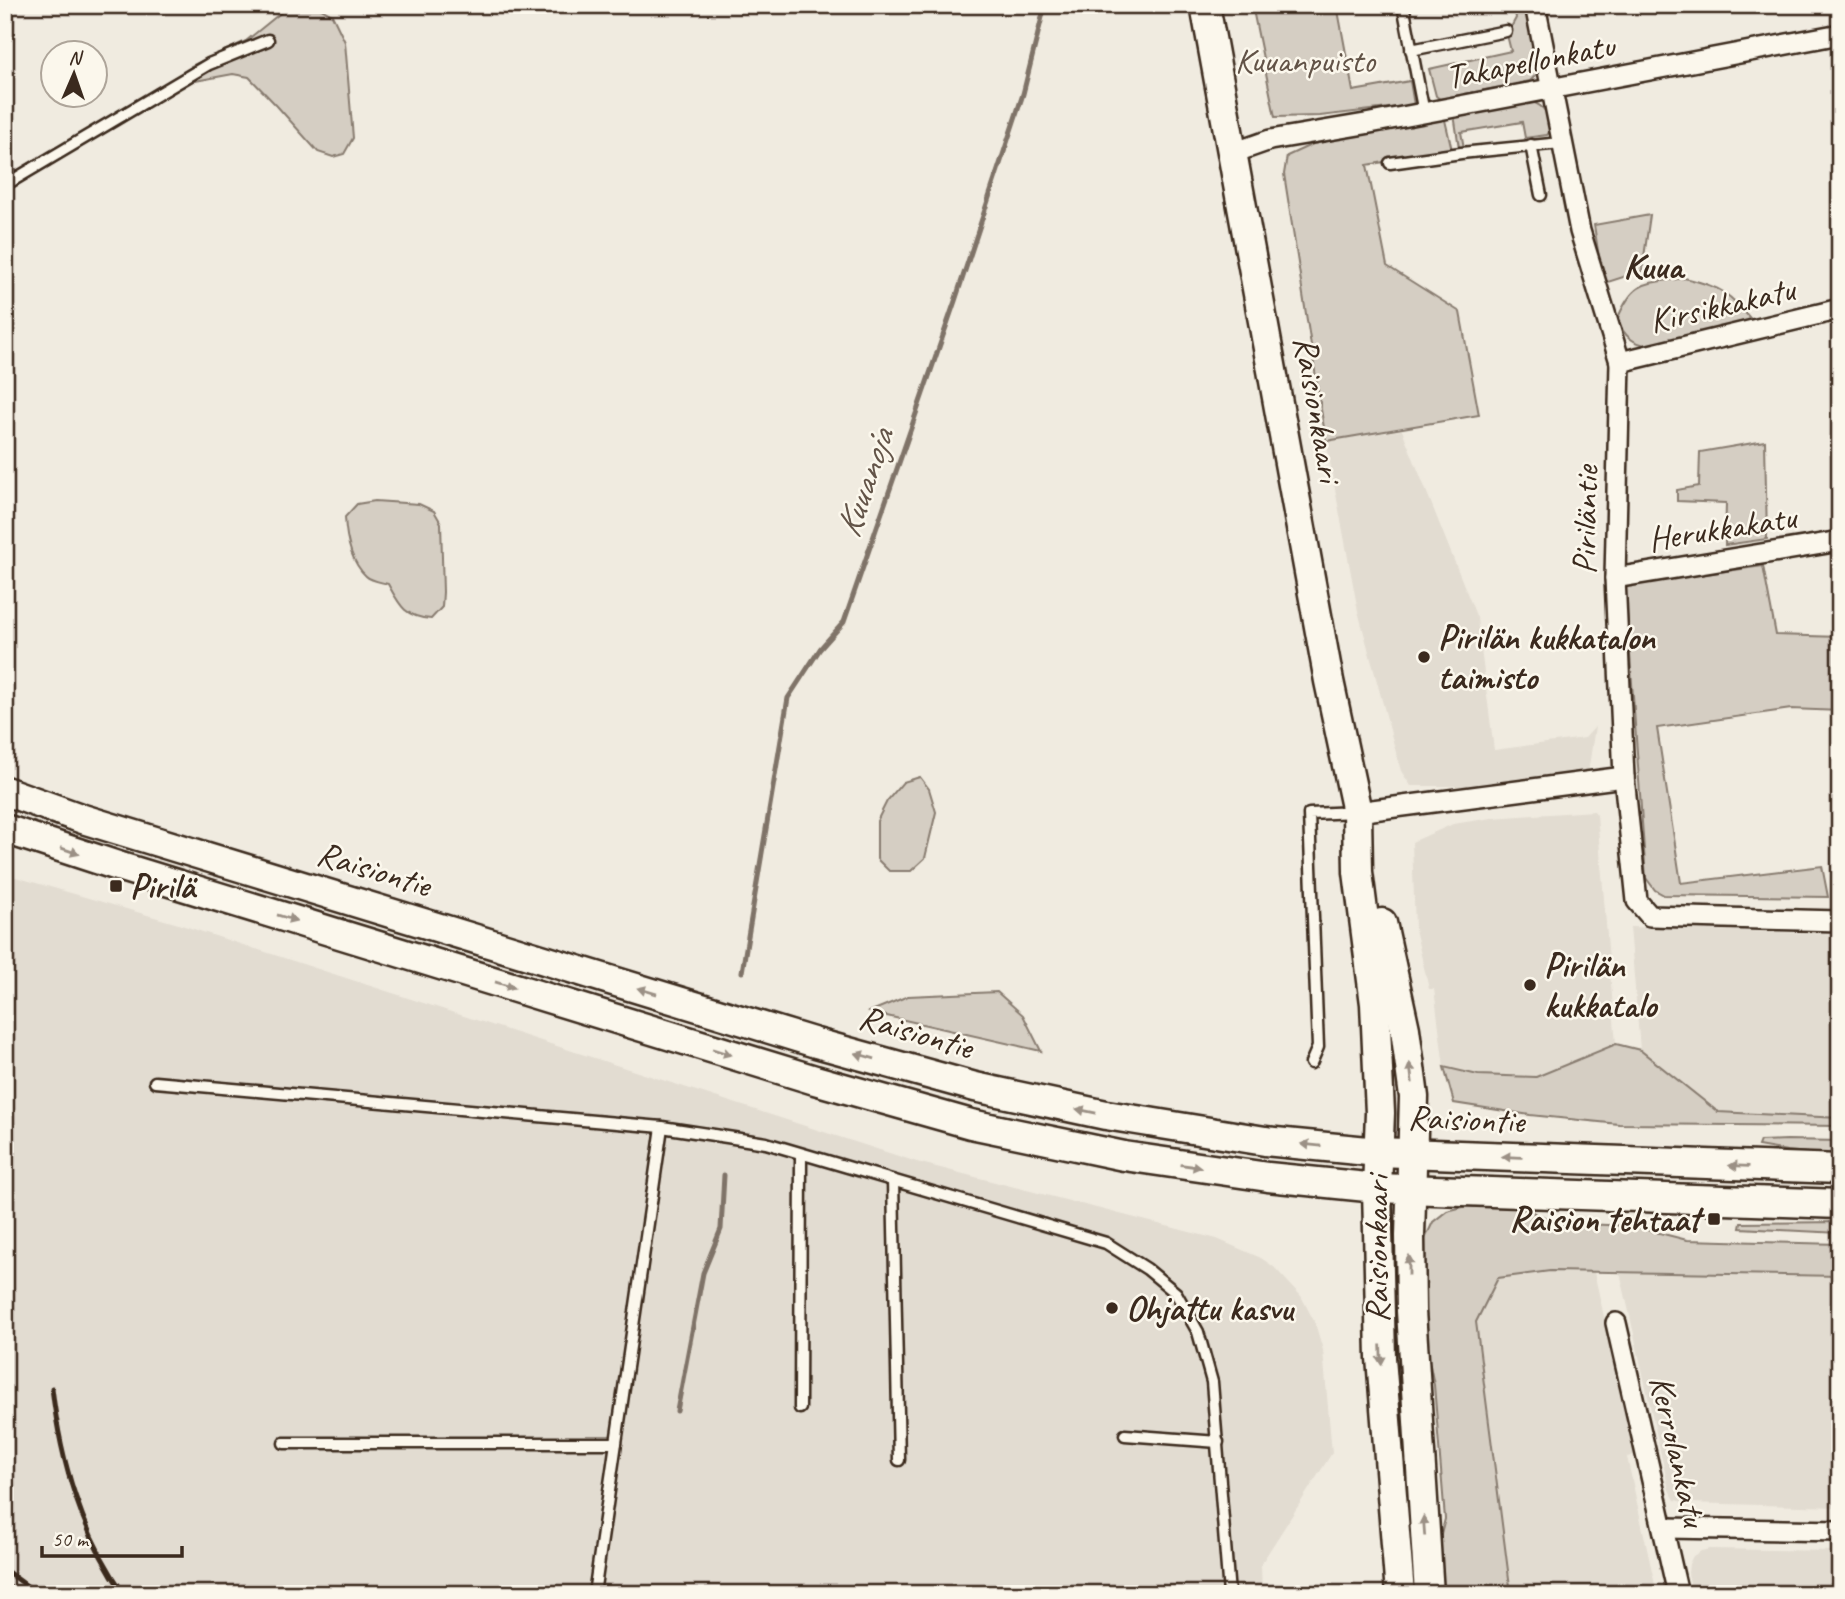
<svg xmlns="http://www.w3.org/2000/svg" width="1845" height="1599" font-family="Caveat,sans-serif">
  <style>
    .built { fill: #e2dcd1 }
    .green { fill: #d5cec3; stroke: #887c70; stroke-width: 2 }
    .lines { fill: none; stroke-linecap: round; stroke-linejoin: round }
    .stream { stroke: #7f7367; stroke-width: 5 }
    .lane-casing { stroke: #3b2a1e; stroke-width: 15 }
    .street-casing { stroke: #3b2a1e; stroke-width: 24 }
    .secondary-casing { stroke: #3b2a1e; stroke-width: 33 }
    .lane { stroke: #fbf7ec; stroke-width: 10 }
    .street { stroke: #fbf7ec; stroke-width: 19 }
    .secondary { stroke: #fbf7ec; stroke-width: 28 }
    .rail { stroke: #3b2a1e; stroke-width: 5 }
    .oneway { fill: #9b9085 }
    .poi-dot { fill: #3b2a1e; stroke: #fbf7ec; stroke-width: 2.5 }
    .labels { text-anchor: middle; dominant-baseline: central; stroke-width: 5; stroke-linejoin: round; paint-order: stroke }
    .park-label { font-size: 35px; fill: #625347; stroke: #fbf7ec }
    .street-label { font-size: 35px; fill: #3b2a1e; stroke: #fbf7ec }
    .poi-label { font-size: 35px; font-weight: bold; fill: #3b2a1e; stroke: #fbf7ec; text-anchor: start }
    .neighbourhood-label { font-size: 37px; font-weight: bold; fill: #3b2a1e; stroke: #fbf7ec }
    .water-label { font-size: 37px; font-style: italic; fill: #635448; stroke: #fbf7ec }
  </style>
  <rect width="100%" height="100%" fill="#f0ebe0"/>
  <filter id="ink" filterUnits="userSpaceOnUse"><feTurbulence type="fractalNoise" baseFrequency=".0143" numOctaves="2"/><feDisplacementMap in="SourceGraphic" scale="14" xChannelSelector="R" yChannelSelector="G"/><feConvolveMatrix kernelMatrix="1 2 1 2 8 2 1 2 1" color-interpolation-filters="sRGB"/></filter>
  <g filter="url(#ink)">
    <g class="built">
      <path d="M1402,430L1477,618L1494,750L1585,738L1595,727L1587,779L1476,786H1411L1401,771L1358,611L1326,441Z"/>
      <path d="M1594,811L1597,815L1616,1044L1536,1077L1478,1075L1444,1067L1434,989H1429L1415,929L1412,842L1453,824L1492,818Z"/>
      <path d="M5,874L175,923L917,1162L1217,1239L1261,1258L1274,1267L1301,1296L1315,1323L1323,1350L1332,1453L1261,1564L1262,1594H5Z"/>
      <path d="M1630,927L1840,934V1118L1718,1112L1640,1050Z"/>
      <path d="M1550,1271L1594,1272L1635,1455L1627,1457L1657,1594H1511L1476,1322L1498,1278Z"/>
      <path d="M1620,1272L1840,1277V1507L1687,1503L1675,1500L1669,1490Z"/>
      <path d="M1710,1549L1840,1551V1594H1692L1688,1573L1689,1564L1693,1556L1701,1551Z"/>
    </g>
    <g class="green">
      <path d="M308,5H314L332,15L345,42L353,138L344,154L333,157L318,152L277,106L249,77L233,74L195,81L191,66L246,41L283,11Z"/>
      <path d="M1252,5H1337L1353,91L1410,81L1414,105L1320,116L1275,117Z"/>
      <path d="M1514,5H1528L1540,71L1530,81L1440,99L1436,96L1429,69L1511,51L1507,35L1516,18Z"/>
      <path d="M1525,100C1543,104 1547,110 1552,128L1547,135L1525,138L1522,122L1461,132L1464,148H1459L1454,114Z"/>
      <path d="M1441,118L1445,120L1452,150L1367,165L1387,266L1460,312L1479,415L1326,441L1284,174L1287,156L1313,144Z"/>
      <path d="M1650,215L1642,271L1608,282L1602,277L1594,225Z"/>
      <path d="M1684,278C1724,287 1729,294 1755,324L1650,346C1632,343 1625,337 1617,320C1634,279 1645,284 1684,278Z"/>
      <path d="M1765,441L1767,539L1725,545L1726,503L1677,501V490L1699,486L1700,452Z"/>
      <path d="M375,501L419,504L434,511L441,523L443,592L442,607L431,619C405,617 400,606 388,584C381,582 371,581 366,576C351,562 346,537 345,517L357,504Z"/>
      <path d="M1763,566L1776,635L1840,637V711L1791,709L1657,728L1681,883L1822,866L1828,897L1664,895L1655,890L1646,878L1625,585Z"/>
      <path d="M920,777L929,789L936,812L925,858L911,871H889L877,859V821L887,801L903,782Z"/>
      <path d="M997,992L1023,1015L1041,1051L869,1012L908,996Z"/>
      <path d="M1616,1044L1640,1050L1718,1112L1840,1118V1126L1619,1124L1530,1115L1454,1103L1444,1067L1478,1075L1536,1077Z"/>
      <path d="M1787,1140L1840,1141V1156L1787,1151L1758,1146L1760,1141Z"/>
      <path d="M1467,1206L1523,1208L1558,1223L1632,1226L1687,1240L1840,1244V1276L1550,1271L1498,1278L1476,1322L1511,1594H1442L1438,1546L1445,1519L1434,1385L1428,1356L1422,1286L1424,1241L1433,1222L1447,1211Z"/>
      <path d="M1840,1222V1233L1740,1228L1741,1223Z"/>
    </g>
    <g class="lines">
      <g class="stream">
        <path d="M742,972L788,698L820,649L844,622L955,301L1023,94L1045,5"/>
        <path d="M677,1411L703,1273L721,1229L724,1175"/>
      </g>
      <defs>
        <g id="lane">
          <path d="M1403,5L1424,113"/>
          <path d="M1411,50L1506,31"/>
          <path d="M1531,145L1541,195"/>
          <path d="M1390,163L1461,153L1561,143"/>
          <path d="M5,185L209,64L268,40"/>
          <path d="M1311,1063L1318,1047L1309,814L1356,812"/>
          <path d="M155,1082L662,1127L766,1143L1106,1243L1147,1269L1176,1293L1198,1332L1212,1382L1229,1594"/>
          <path d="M893,1181L899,1460"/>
          <path d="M800,1408L801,1154"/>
          <path d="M1125,1435L1218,1442"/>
          <path d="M284,1443H616"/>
          <path d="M594,1594L662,1127"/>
        </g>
        <g id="street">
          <path d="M1233,153L1270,140L1365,124L1840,34"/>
          <path d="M1620,362L1840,309"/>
          <path d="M1615,578L1840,541"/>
          <path d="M1624,777L1637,901L1650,916L1840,921"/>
          <path d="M1357,812L1624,777L1615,578L1620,362L1580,231L1535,5"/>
          <path d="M1616,1323L1678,1594"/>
          <path d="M1665,1528L1840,1531"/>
        </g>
        <g id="secondary">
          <path d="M1205,5L1329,681L1357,812L1358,872L1375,1004L1380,1113L1377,1188L1381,1358L1400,1594"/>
          <path d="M5,791L83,819L816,1043L975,1087L1106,1115L1265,1141L1378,1152L1840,1169"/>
          <path d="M5,829L121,867L815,1080L971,1124L1124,1156L1268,1177L1377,1188L1840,1204"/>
          <path d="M1382,923L1405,1029L1414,1097L1410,1236L1411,1311L1429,1594"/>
        </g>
      </defs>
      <use href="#lane" class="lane-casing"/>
      <use href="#street" class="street-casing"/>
      <use href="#secondary" class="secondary-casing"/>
      <use href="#lane" class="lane"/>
      <use href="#street" class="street"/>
      <use href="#secondary" class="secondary"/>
      <g class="rail">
        <path d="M52,1388C61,1463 81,1532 124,1594"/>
        <path d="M5,1570L38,1594"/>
        <path d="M5,1584L19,1594"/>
      </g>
    </g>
    <defs><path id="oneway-solid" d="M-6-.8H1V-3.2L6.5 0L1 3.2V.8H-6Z" transform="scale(1.75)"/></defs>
    <g class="oneway">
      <use href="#oneway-solid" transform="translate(70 851) rotate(19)"/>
      <use href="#oneway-solid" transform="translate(287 918) rotate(17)"/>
      <use href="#oneway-solid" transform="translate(505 985) rotate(17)"/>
      <use href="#oneway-solid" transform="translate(647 991) rotate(-163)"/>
      <use href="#oneway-solid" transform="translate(722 1052) rotate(17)"/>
      <use href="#oneway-solid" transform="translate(865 1056) rotate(-164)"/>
      <use href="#oneway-solid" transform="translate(1411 1073) rotate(-97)"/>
      <use href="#oneway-solid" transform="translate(1086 1111) rotate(-168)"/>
      <use href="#oneway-solid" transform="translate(1311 1145) rotate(-174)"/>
      <use href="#oneway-solid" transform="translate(1512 1157) rotate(-178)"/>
      <use href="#oneway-solid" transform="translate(1191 1166) rotate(8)"/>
      <use href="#oneway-solid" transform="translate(1739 1166) rotate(-178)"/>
      <use href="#oneway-solid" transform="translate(1409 1265) rotate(-90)"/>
      <use href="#oneway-solid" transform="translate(1381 1355) rotate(88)"/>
      <use href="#oneway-solid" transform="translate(1424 1526) rotate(-94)"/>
    </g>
  </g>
  <g class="poi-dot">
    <circle cx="1424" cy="657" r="7"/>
    <rect x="109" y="879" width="14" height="14" rx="3.5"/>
    <circle cx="1530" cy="985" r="7"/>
    <rect x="1707" y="1212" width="14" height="14" rx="3.5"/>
    <circle cx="1112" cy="1308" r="7"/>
  </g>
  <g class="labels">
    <g class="park-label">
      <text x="1305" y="60">Kuuanpuisto</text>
    </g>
    <g class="street-label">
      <text transform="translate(1530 61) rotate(-11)">Takapellonkatu</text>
      <text transform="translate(1722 305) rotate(-13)">Kirsikkakatu</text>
      <text transform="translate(1318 409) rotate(80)">Raisionkaari</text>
      <text transform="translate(1585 520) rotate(-89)">Piriläntie</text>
      <text transform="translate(1722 528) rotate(-9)">Herukkakatu</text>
      <text transform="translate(374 869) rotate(17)">Raisiontie</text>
      <text transform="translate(916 1032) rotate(16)">Raisiontie</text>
      <text transform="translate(1466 1119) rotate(2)">Raisiontie</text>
      <text transform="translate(1376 1249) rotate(-90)">Raisionkaari</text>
      <text transform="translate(1678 1451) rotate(77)">Kerrolankatu</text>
    </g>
    <g class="poi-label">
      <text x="1438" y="637">Pirilän kukkatalon<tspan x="1438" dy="40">taimisto</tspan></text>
      <text x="130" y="886">Pirilä</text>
      <text x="1544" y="965">Pirilän<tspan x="1544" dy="40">kukkatalo</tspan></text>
      <text x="1700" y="1219" text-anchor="end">Raision tehtaat</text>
      <text x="1126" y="1308">Ohjattu kasvu</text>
    </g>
    <g class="neighbourhood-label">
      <text x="1653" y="265">Kuua</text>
    </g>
    <g class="water-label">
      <text transform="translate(864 483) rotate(-71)">Kuuanoja</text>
    </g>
  </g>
  <rect width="1845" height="1599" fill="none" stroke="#fbf7ec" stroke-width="28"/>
  <rect x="14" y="14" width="1817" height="1571" fill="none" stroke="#3b2a1e" stroke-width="2.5" filter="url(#ink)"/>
  <g transform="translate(74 74) rotate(2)"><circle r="33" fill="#fbf7ec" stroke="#aea59a" stroke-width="2"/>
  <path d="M0-5L12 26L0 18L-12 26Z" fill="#3b2a1e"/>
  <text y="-10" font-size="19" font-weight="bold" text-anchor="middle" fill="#3b2a1e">N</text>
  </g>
  <path d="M42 1546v10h140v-10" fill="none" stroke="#3b2a1e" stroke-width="3.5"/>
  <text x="52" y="1546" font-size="21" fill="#3b2a1e" stroke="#fbf7ec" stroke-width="5" paint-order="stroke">50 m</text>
</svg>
